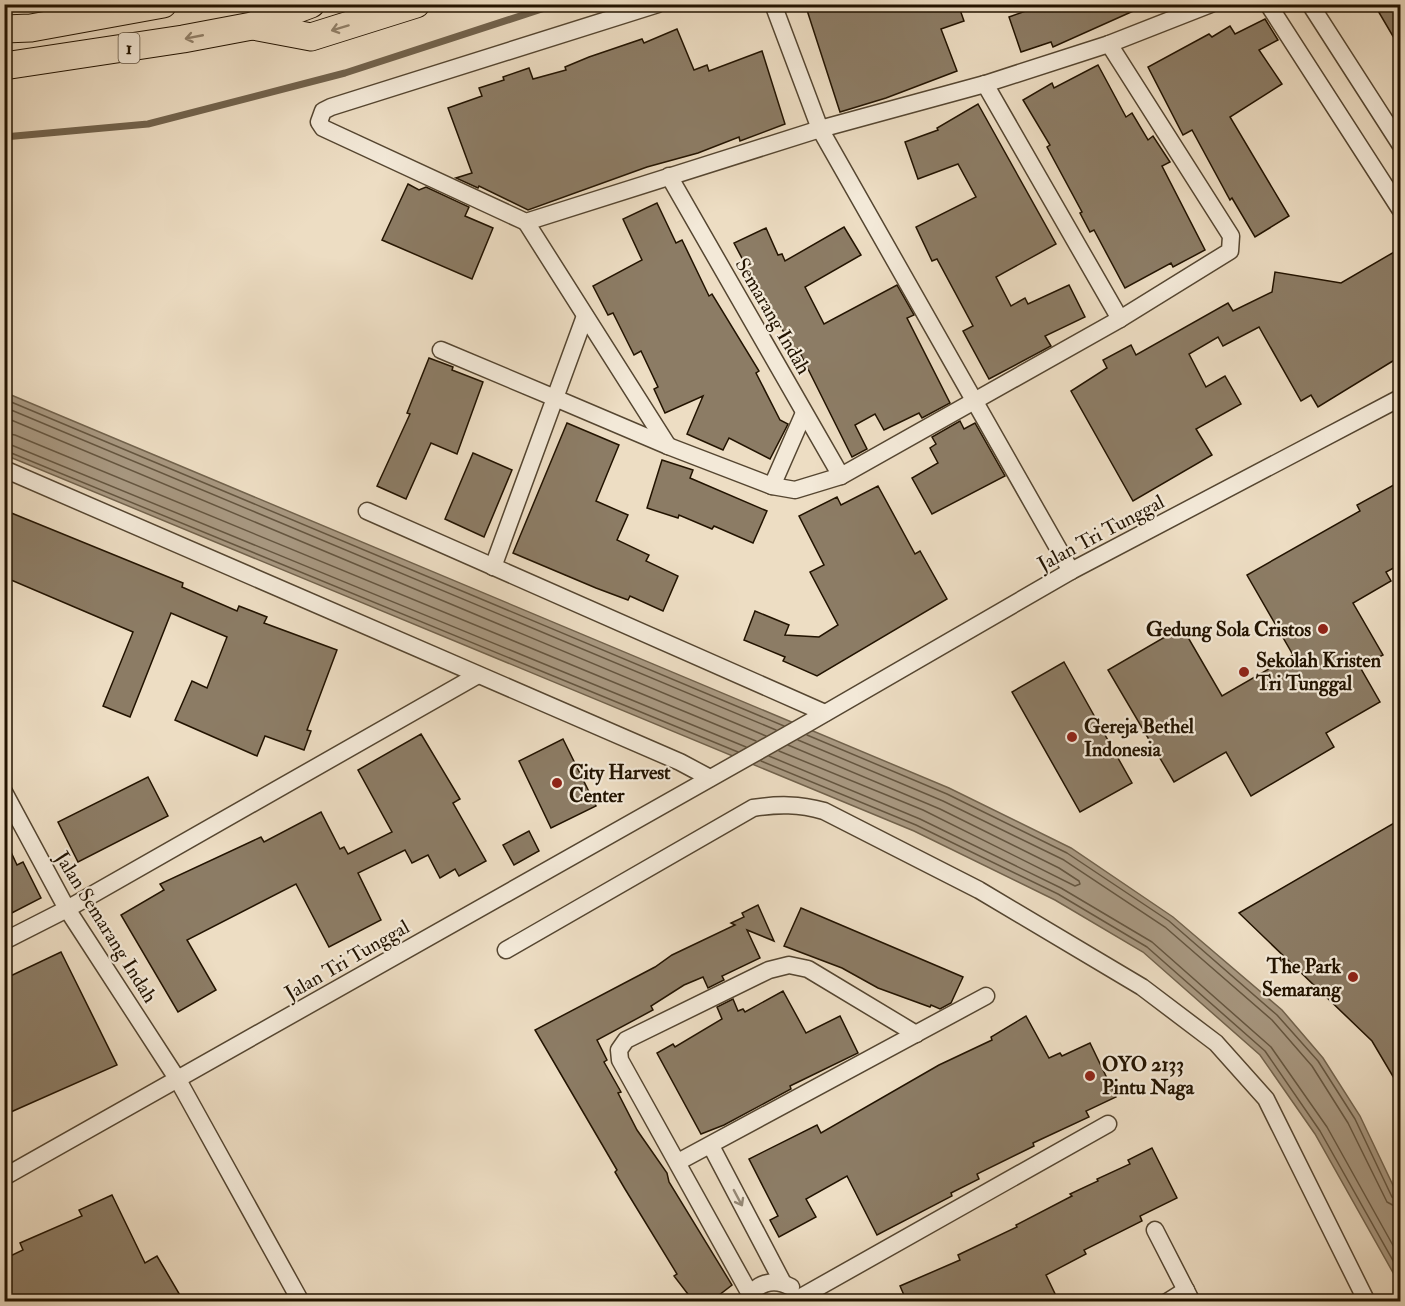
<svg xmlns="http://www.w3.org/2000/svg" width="1405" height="1306" font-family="'IM FELL Double Pica',serif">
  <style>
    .water { fill: #a89881; stroke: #72634d; stroke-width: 1.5 }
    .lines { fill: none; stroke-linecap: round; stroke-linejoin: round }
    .shore { stroke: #655640; stroke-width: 1.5 }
    .stream { stroke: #72634d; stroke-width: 7 }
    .building { fill: #8c7c65; stroke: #221300; stroke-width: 1.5 }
    .minor-casing { stroke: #554631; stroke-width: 19 }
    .trunk-casing { stroke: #221300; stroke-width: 29 }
    .minor { stroke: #f3e9d8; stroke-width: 16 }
    .trunk { stroke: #edddc3; stroke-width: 27 }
    .oneway { stroke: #92826b }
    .oneway2 { stroke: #958977 }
    .poi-dot { fill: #8f2418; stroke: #f3e9d8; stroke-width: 2 }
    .labels { text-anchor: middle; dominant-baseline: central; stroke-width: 4.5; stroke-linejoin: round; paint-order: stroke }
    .shield { fill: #f3e9d8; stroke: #615341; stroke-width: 1.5 }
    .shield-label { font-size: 18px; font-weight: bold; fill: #221300 }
    .street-label { font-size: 20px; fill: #221300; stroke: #f3e9d8 }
    .poi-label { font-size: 20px; font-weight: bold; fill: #221300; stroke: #f3e9d8; text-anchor: start }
  </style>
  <rect width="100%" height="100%" fill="#edddc3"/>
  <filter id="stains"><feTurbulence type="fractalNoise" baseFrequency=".00333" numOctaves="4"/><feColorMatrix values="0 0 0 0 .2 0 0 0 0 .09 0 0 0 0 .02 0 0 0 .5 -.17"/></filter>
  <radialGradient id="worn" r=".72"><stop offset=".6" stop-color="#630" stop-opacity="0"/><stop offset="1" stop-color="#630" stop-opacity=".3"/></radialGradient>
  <path class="water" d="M4,392L949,788L1071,848L1173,917L1282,1010L1323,1058L1360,1116L1400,1200V1285L1315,1134L1260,1055L1143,952L1055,900L914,831L5,455Z"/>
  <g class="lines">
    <g class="shore">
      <path d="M4,399L784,726"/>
      <path d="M4,407L776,730"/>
      <path d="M4,417L766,736"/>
      <path d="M4,433L15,435L756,741"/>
      <path d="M4,442L746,747"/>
      <path d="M4,450L738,752"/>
      <path d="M807,735L947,794L1067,853L1169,921L1277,1015L1318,1061L1355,1119L1392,1197L1400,1201"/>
      <path d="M798,740L943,801L1064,860L1165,927L1272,1020L1312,1066L1348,1123L1387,1202L1400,1209"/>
      <path d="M779,751L923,810L1075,886L1080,884L1079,881L1059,868L940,809L788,745"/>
      <path d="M769,756L920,819L1061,888L1152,942L1271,1047L1327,1127L1400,1258"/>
      <path d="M761,761L916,825L1058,894L1147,947L1265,1051L1320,1131L1400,1273"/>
    </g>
    <path class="stream" d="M4,137L148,124L345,73L557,4"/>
  </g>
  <g class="building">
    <path d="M805,4H958L964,21L941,29L957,71L886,98L840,112Z"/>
    <path d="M1045,4H1149L1053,47L1051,42L1021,52L1009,17Z"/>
    <path d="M1374,4H1401V50Z"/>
    <path d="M1265,19L1278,40L1259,50L1282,84L1230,117L1289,216L1255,237L1232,198L1230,200L1192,130L1183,135L1148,67L1209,34L1212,37L1230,26L1235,34Z"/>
    <path d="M677,29L694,70L707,65L709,71L762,51L785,124L740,141L739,137L698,153L647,167L528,210L479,186L478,188L456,178L472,173L448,108L482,96L479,88L504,80L503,77L529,68L533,79L566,70L565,67L589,57L642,39L644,43Z"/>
    <path d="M1098,65L1126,117L1132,113L1148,140L1153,136L1170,162L1162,166L1205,250L1173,267L1171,263L1125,288L1094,230L1090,232L1080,213L1082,212L1047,147L1050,145L1023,100L1052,83L1054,88Z"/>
    <path d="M978,104L1056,244L996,277L1011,306L1025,298L1028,304L1069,285L1085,317L1045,336L1051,346L989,379L963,331L973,326L937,259L932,261L916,227L976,197L958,164L918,179L905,142L938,130L937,128Z"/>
    <path d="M408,184L419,190L426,187L469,207L465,216L493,228L472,279L382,240Z"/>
    <path d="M657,203L676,243L682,240L709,296L712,294L759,371L756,373L780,420L788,424L770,459L729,438L723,450L687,434L703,396L665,413L654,389L658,387L641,351L634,355L613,313L608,315L593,286L642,260L623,219Z"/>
    <path d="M844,227L861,255L805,287L824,324L897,285L914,315L907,318L950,403L922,418L919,413L884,430L875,414L855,425L867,449L852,457L798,349L794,351L777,320L775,321L734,243L766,228L778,255L782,254L785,261Z"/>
    <path d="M1401,248V356L1318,407L1311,395L1301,401L1259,327L1223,346L1218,337L1189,354L1206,387L1225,376L1241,404L1196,429L1212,455L1133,501L1071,391L1107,368L1103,360L1131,345L1136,355L1228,303L1233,311L1272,292L1275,272L1341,283Z"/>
    <path d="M429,358L453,367L452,370L483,382L457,454L431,443L406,499L377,486L410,414L407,413Z"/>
    <path d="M960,421L964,429L975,423L1005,476L932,514L912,478L938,463L930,448L936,444L932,437Z"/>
    <path d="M567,423L619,445L596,501L628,515L617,540L649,555L646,561L678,576L663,611L630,596L628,600L596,588L513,553Z"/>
    <path d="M473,453L512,470L484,537L445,519Z"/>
    <path d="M662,460L693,470L690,478L767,511L753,543L714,526L712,529L679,515L678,518L647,508Z"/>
    <path d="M1401,481V564L1386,572L1391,581L1353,603L1383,655L1360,667L1380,702L1326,733L1334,747L1251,796L1226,752L1174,782L1108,670L1182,627L1222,696L1293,655L1247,575L1360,511L1357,505Z"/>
    <path d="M878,486L915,554L920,551L947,599L817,676L783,661L785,657L744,640L755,611L789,625L785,635L819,637L838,625L810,572L824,565L799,516L837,497L841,505Z"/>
    <path d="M4,510L183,583L182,587L237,611L239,606L267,617L264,623L337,650L307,730L311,731L304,750L265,736L257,756L175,720L192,681L207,688L227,637L171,613L130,717L103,706L133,632L4,577Z"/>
    <path d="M1064,662L1132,783L1080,812L1012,692Z"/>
    <path d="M421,734L460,799L453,803L486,861L459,876L455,869L440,878L428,855L412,863L405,850L358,873L381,920L329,947L296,884L187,940L216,990L178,1012L121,915L164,890L160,884L261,837L264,842L321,812L340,849L344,847L348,854L392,832L358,770Z"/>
    <path d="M563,739L596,806L551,828L519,761Z"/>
    <path d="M148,777L168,816L78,862L58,822Z"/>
    <path d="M1401,819V1090L1372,1041L1239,913Z"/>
    <path d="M529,831L539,851L514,865L503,845Z"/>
    <path d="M4,837L17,865L23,862L41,898L4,917Z"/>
    <path d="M758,905L774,941L747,930L760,958L722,976L724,980L708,988L703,977L684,985L651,1006L653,1010L597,1040L607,1060L604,1062L621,1092L618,1093L637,1130L667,1173L669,1182L732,1285L710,1302H694L674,1276L677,1274L625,1189L615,1172L617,1170L535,1030L655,967L672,955L735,925L731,923L744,917L742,913Z"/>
    <path d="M801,908L963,977L951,1003L940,1009L931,1005L930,1007L878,988L842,968L784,946Z"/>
    <path d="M61,952L117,1065L4,1115V979Z"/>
    <path d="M783,991L806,1033L840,1016L858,1053L790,1086L791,1089L724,1125L701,1134L657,1053L673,1044L675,1047L722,1019L717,1007L733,999L738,1011L743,1009L745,1012Z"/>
    <path d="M1026,1016L1049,1058L1060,1053L1062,1056L1090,1043L1116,1097L1086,1111L1089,1117L1033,1143L1034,1146L977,1174L979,1179L951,1193L952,1196L877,1235L847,1176L806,1199L816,1217L779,1237L770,1220L778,1216L749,1159L817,1125L821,1133L939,1065L992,1040L991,1037Z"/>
    <path d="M1152,1148L1177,1198L1140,1216L1142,1221L1084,1250L1086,1254L1046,1275L1059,1302H907L900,1286L960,1260L958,1255L1017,1227L1016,1225L1072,1196L1070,1194L1098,1181L1097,1179L1130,1164L1128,1160Z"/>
    <path d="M112,1195L145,1263L157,1256L184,1302H4V1259L23,1250L20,1243L82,1216L79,1210Z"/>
  </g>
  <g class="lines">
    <defs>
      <g id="minor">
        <path d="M658,4L331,107L323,111L319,122L323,128L526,222L820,129L985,84L1109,44L1211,4"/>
        <path d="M773,4L820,129L1071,571"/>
        <path d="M1268,4L1400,209"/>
        <path d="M1310,4L1400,144"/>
        <path d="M985,84L1120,319"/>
        <path d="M669,176L841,476"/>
        <path d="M526,222L668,446"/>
        <path d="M585,316L555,398L668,446L772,486L795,490L841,476L1120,319L1230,251L1231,236L1109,44"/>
        <path d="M441,350L555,398L493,567"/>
        <path d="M4,469L680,762L710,778"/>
        <path d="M772,486L804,413"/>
        <path d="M367,511L825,713"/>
        <path d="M4,792L67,909L178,1080L301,1302"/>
        <path d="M4,941L67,909L478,675"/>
        <path d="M506,950L753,808C778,804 799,804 824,811L979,890L1142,987L1216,1043L1266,1099L1367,1302"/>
        <path d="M711,1146L783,1283"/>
        <path d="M678,1162L986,996"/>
        <path d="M4,1177L810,722L1071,571L1400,398"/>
        <path d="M1155,1230L1192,1302"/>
        <path d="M750,1294L620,1060L619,1050L626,1040L769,970L789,965L808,969L916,1034"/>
        <path d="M801,1297L1108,1124"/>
        <path d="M746,1302C755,1283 773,1277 791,1287"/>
        <path d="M1167,1302L1186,1290"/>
      </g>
      <g id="trunk">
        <path d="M253,26L311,37L416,4"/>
        <path d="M4,29L31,28L163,4"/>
        <path d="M4,66L183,39L252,26L311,4"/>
      </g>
    </defs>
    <use href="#minor" class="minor-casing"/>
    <use href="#trunk" class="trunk-casing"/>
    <use href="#minor" class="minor"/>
    <use href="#trunk" class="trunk"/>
  </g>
  <defs><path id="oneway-shaft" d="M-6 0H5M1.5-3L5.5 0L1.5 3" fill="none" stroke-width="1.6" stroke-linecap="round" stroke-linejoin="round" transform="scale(1.5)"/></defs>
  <g class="oneway">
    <use href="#oneway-shaft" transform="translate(340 28) rotate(163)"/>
    <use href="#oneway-shaft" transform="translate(194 37) rotate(169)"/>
  </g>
  <use class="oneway2" href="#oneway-shaft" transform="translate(738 1198) rotate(62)"/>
  <g class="poi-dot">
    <circle cx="1323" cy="629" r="6"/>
    <circle cx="1244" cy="672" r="6"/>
    <circle cx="1072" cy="737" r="6"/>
    <circle cx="557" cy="783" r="6"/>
    <circle cx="1353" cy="977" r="6"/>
    <circle cx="1090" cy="1076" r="6"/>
  </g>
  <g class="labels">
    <rect class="shield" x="118.5" y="33" width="21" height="30" rx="4.5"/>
    <g class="shield-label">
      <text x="129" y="48">1</text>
    </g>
    <g class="street-label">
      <text transform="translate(773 316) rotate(60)">Semarang Indah</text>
      <text transform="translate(1101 533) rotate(-28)">Jalan Tri Tunggal</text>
      <text transform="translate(106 927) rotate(58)">Jalan Semarang Indah</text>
      <text transform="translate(347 960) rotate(-30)">Jalan Tri Tunggal</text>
    </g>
    <g class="poi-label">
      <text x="1311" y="629" text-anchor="end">Gedung Sola Cristos</text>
      <text x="1256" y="660">Sekolah Kristen<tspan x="1256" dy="23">Tri Tunggal</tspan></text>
      <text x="1084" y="726">Gereja Bethel<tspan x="1084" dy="23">Indonesia</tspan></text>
      <text x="569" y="772">City Harvest<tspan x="569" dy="23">Center</tspan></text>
      <text x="1341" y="966" text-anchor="end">The Park<tspan x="1341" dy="23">Semarang</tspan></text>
      <text x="1102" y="1064">OYO 2133<tspan x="1102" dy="23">Pintu Naga</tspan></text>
    </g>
  </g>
  <rect width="1405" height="1306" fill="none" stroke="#edddc3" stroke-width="24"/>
  <rect x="6" y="6" width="1393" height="1294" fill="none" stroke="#221300" stroke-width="3"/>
  <rect x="12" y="12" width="1381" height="1282" fill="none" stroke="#221300" stroke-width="1.5"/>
  <rect width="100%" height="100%" filter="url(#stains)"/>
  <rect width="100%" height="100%" fill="url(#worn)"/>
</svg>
